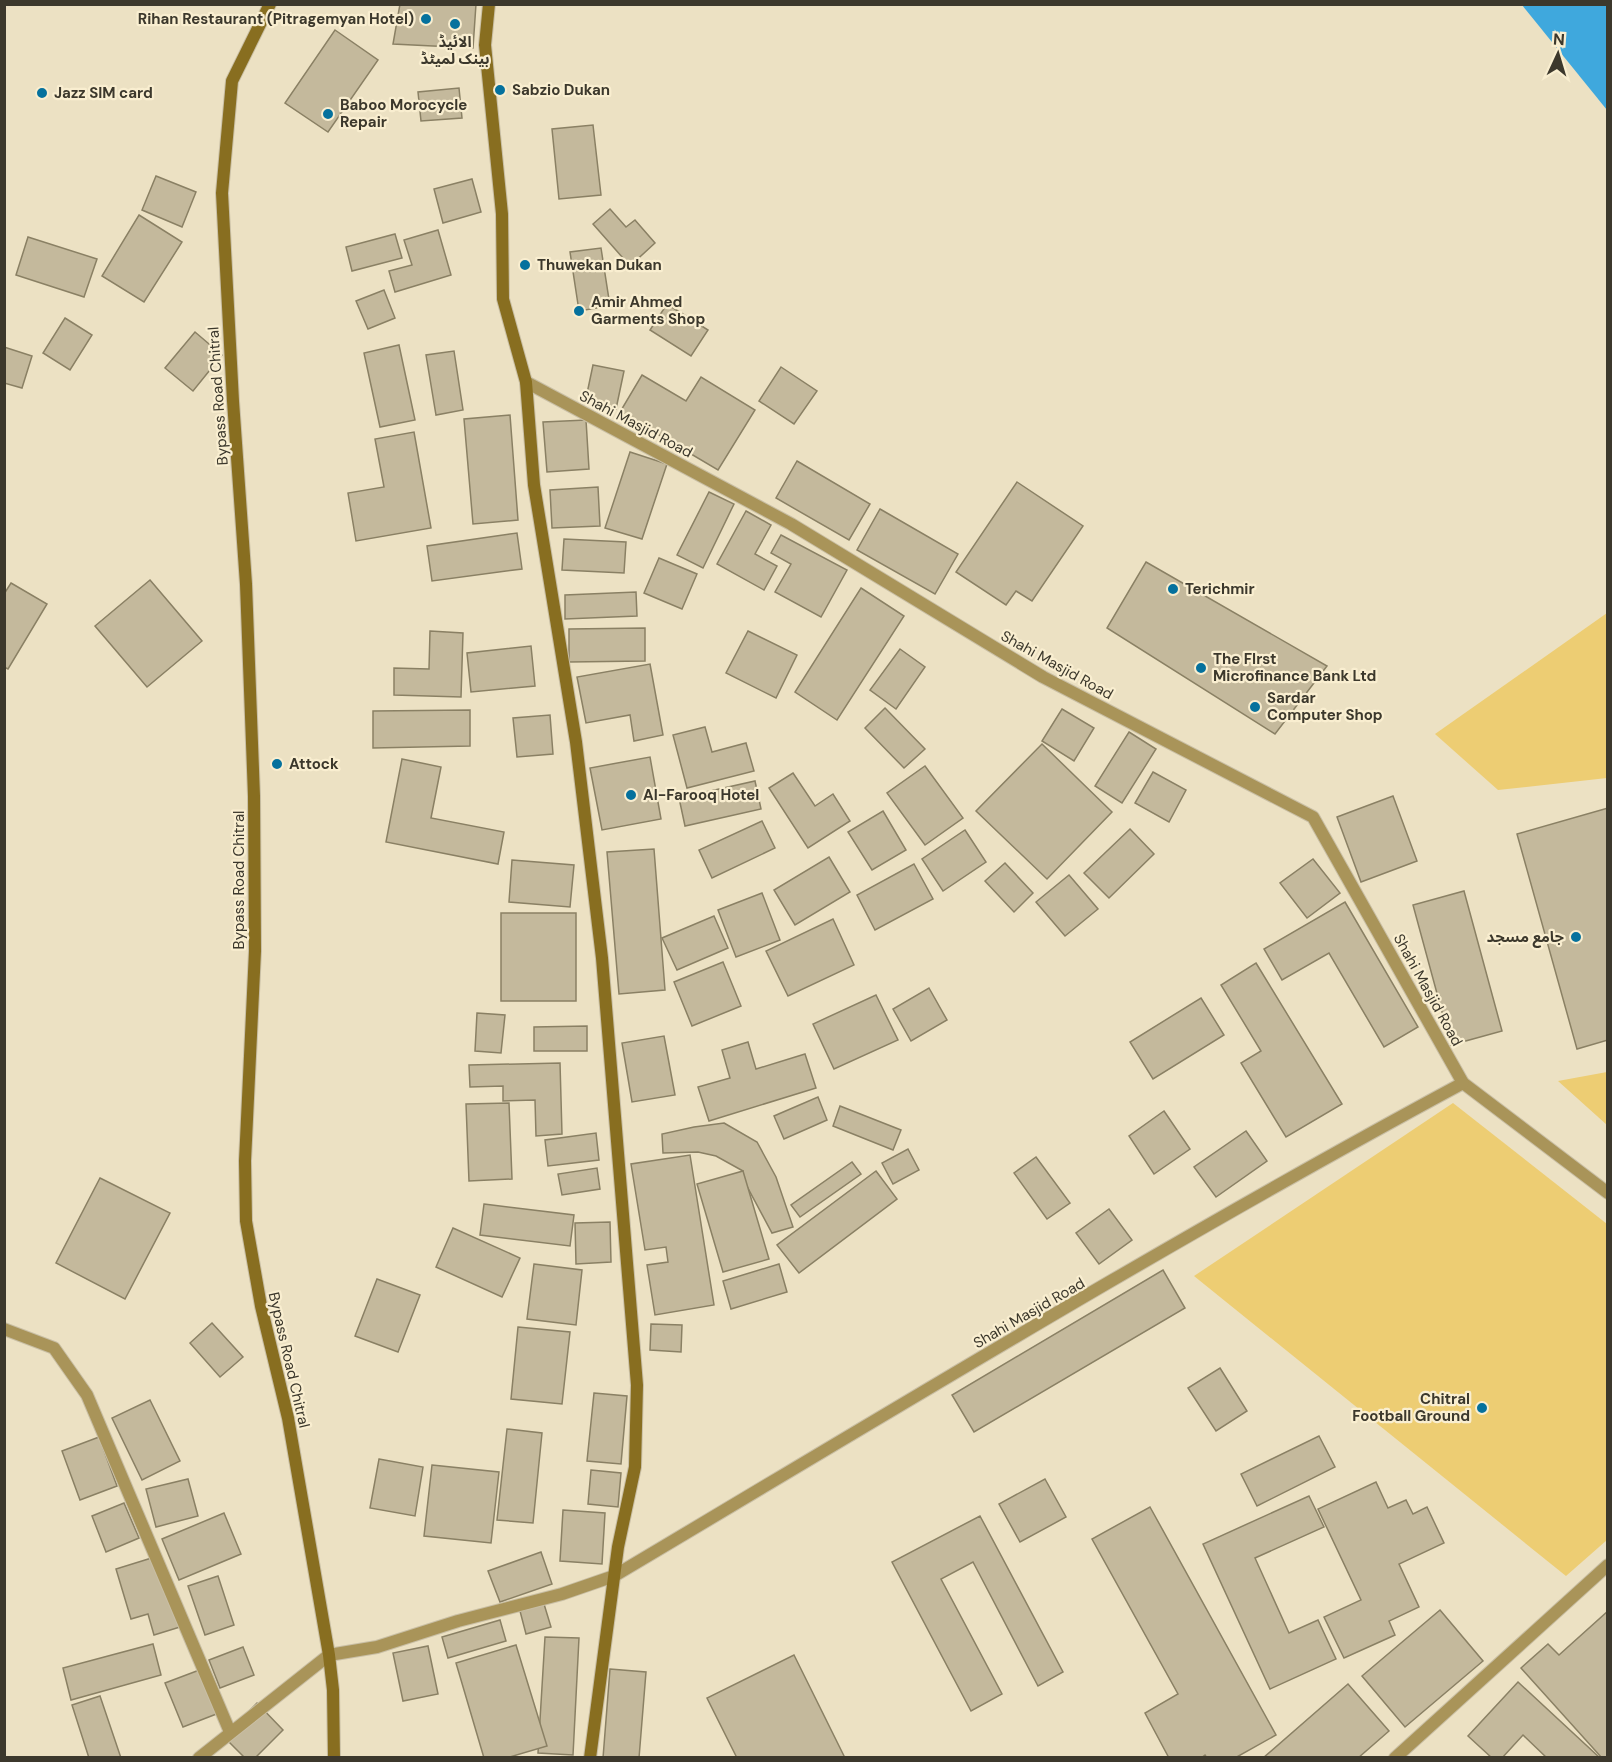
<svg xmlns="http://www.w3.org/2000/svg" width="1612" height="1762" font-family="'DM Sans','Noto Sans Arabic',sans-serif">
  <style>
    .green { fill: #edcd73 }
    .water { fill: #3fa8dd }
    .building { fill: #c4b99c; stroke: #8a8064; stroke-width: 1.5 }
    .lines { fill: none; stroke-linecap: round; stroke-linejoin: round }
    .street-casing { stroke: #c9bfa5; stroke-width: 14 }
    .secondary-casing { stroke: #c9bfa5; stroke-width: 14 }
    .street { stroke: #a99459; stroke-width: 12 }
    .secondary { stroke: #886e20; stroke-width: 12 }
    .poi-dot { fill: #05719d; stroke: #f9eed0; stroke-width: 2 }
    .labels { text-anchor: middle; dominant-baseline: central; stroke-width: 4.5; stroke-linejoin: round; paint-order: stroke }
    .poi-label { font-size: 15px; font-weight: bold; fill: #3c382c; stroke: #f9eed0; text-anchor: start }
    .street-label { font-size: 15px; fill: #3c382c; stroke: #f9eed0 }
  </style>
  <rect width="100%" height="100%" fill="#ece1c3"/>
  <g class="green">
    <path d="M1607,613V778L1498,790L1435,734Z"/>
    <path d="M1607,1072H1608L1607,1125L1558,1081Z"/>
    <path d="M1453,1103L1607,1224V1540L1566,1576L1194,1276Z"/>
  </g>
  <path class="water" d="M1522,5H1607V110Z"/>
  <g class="building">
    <path d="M400,4H476L473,48L393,44Z"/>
    <path d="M335,30L378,60L328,132L285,103Z"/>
    <path d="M459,88L462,118L421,121L418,92Z"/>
    <path d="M593,125L601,195L559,199L552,129Z"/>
    <path d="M156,176L196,192L182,227L142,210Z"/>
    <path d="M472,179L481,212L443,223L434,189Z"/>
    <path d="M610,209L626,227L635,220L655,243L630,266L593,224Z"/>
    <path d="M139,215L182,242L144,302L102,276Z"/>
    <path d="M438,230L451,275L395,292L389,271L412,265L404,240Z"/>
    <path d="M395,234L402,258L352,271L346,247Z"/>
    <path d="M28,237L97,259L84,297L16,275Z"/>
    <path d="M601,248L610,306L579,311L570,252Z"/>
    <path d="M384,290L395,318L368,329L356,301Z"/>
    <path d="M667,304L708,330L691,356L650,330Z"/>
    <path d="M65,318L92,335L70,370L43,353Z"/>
    <path d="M195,332L222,355L193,391L165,368Z"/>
    <path d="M399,345L415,420L380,427L364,353Z"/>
    <path d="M4,347L32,356L22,388L4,383Z"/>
    <path d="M454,351L463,410L436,415L426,355Z"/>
    <path d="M593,365L624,371L616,409L585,403Z"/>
    <path d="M781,367L817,391L794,424L759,401Z"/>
    <path d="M642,375L686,401L701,377L755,410L718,470L620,412Z"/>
    <path d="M510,415L518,520L473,524L464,419Z"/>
    <path d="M586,420L589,469L547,472L543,422Z"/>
    <path d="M414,432L431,528L356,541L348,493L384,487L375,439Z"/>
    <path d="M630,452L667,464L642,539L605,528Z"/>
    <path d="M797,461L870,504L849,540L776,498Z"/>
    <path d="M1017,482L1083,526L1032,601L1016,591L1006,605L956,572Z"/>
    <path d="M598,487L600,526L552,528L550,490Z"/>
    <path d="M709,492L734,504L703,568L677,555Z"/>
    <path d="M880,509L958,554L935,594L857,550Z"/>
    <path d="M746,511L771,525L755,554L777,566L764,590L717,564Z"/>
    <path d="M517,533L522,569L432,581L427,546Z"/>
    <path d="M781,535L847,570L821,617L775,592L791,564L771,553Z"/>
    <path d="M564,539L626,542L624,573L562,570Z"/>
    <path d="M659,558L697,574L682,609L644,593Z"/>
    <path d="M1146,562L1327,666L1275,734L1107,628Z"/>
    <path d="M150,580L202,641L147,687L95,626Z"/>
    <path d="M11,583L47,604L8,669L4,667V594Z"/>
    <path d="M861,588L904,616L837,720L795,692Z"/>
    <path d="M636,592L637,616L565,619V595Z"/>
    <path d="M645,628V661L569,662V629Z"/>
    <path d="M430,631L463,633L461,697L394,695V668L429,669Z"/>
    <path d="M748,631L797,655L776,698L726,673Z"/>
    <path d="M531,646L535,686L471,692L467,653Z"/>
    <path d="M900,649L925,667L896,709L870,690Z"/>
    <path d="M650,664L663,735L634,741L630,715L586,723L577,677Z"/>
    <path d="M885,708L925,749L904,768L865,728Z"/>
    <path d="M1062,709L1094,728L1074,761L1042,741Z"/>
    <path d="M470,710V746L373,748V711Z"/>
    <path d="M550,715L553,754L517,757L513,718Z"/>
    <path d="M705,727L712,752L746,743L754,771L687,788L673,735Z"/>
    <path d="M1129,732L1156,749L1122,803L1095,786Z"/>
    <path d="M1042,744L1112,812L1047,879L976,811Z"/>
    <path d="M650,757L661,819L602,830L590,768Z"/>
    <path d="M402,759L441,767L431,818L504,832L498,864L386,842Z"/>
    <path d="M925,766L963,818L925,845L887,793Z"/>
    <path d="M1153,772L1186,790L1169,822L1135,803Z"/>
    <path d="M793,773L815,806L833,794L850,821L808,848L769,788Z"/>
    <path d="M755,781L761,809L685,826L679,798Z"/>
    <path d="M1393,796L1417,861L1361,882L1337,817Z"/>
    <path d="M1608,808V1040L1577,1049L1517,834Z"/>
    <path d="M883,811L906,850L872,870L848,832Z"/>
    <path d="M762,821L775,848L712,878L699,850Z"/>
    <path d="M1130,829L1154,854L1109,898L1084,873Z"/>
    <path d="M965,830L986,862L943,891L922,859Z"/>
    <path d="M654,849L665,990L619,994L607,852Z"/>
    <path d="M829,857L850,892L795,925L774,890Z"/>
    <path d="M1313,859L1340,893L1307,918L1280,883Z"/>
    <path d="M512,860L574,865L570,907L509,902Z"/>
    <path d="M1005,863L1033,893L1014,912L985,881Z"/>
    <path d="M914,864L933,899L875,930L857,895Z"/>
    <path d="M1069,875L1098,909L1065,936L1036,902Z"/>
    <path d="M1464,891L1502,1031L1451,1045L1413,905Z"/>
    <path d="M762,893L780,940L736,957L718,910Z"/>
    <path d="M1345,902L1418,1027L1384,1047L1329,953L1282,980L1264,949Z"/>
    <rect x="501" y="913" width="75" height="88"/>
    <path d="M714,916L728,948L677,970L662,938Z"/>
    <path d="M833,919L854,965L788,996L766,951Z"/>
    <path d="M723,962L741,1006L692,1026L674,982Z"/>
    <path d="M1256,963L1342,1104L1286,1137L1241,1063L1261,1051L1221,985Z"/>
    <path d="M929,988L947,1020L911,1041L893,1009Z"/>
    <path d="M876,995L898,1040L834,1069L813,1024Z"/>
    <path d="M1201,998L1224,1035L1153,1079L1130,1042Z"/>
    <path d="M477,1013L505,1015L501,1053L475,1051Z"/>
    <path d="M587,1026V1051H534V1027Z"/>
    <path d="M664,1036L675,1095L632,1102L622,1043Z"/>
    <path d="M748,1042L756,1069L805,1054L816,1088L709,1121L698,1087L730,1078L722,1050Z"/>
    <path d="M560,1063L562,1134L536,1136L535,1100L503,1101V1086L470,1087L469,1065Z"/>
    <path d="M818,1097L827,1120L784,1139L774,1116Z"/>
    <path d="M509,1103L512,1179L469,1181L466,1104Z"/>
    <path d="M840,1106L901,1130L893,1150L833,1126Z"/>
    <path d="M1164,1111L1190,1149L1154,1174L1129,1136Z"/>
    <path d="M724,1123L757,1142L776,1177L793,1227L772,1233L742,1177L743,1171L716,1156L698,1152L663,1153L662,1134L694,1127Z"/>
    <path d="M1246,1131L1267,1161L1216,1197L1194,1167Z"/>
    <path d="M596,1133L599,1160L548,1166L545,1140Z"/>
    <path d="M908,1149L919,1170L893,1184L882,1163Z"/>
    <path d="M690,1155L714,1305L655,1315L647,1265L668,1262L666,1247L645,1250L631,1164Z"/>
    <path d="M1036,1157L1070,1203L1047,1219L1014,1173Z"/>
    <path d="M852,1162L861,1174L800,1217L791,1205Z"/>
    <path d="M597,1168L600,1189L562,1195L558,1174Z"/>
    <path d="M743,1171L769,1259L723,1272L697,1184Z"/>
    <path d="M876,1171L897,1199L799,1273L777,1245Z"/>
    <path d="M100,1178L170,1213L125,1299L56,1263Z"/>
    <path d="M484,1204L574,1215L570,1246L480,1235Z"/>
    <path d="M1109,1209L1132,1240L1099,1264L1076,1233Z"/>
    <path d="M610,1222L611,1262L576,1264L575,1223Z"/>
    <path d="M453,1228L520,1258L502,1297L436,1267Z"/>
    <path d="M534,1264L582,1270L576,1325L527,1319Z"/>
    <path d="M779,1264L787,1292L731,1309L723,1281Z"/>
    <path d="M1163,1270L1185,1308L974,1432L952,1395Z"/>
    <path d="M377,1279L420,1295L398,1352L355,1336Z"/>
    <path d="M212,1323L243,1357L220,1377L190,1343Z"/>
    <path d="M651,1324L682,1325L681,1352L650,1350Z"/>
    <path d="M518,1327L570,1332L562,1404L511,1399Z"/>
    <path d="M1220,1368L1247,1411L1216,1431L1188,1388Z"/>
    <path d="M594,1393L627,1396L621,1464L587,1461Z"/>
    <path d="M150,1400L180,1461L142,1480L112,1418Z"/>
    <path d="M507,1429L542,1433L533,1523L497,1520Z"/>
    <path d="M1319,1436L1335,1467L1257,1506L1241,1474Z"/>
    <path d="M99,1437L117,1486L80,1500L62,1451Z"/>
    <path d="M379,1459L423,1467L415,1516L370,1508Z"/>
    <path d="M432,1465L499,1472L491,1543L424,1536Z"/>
    <path d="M591,1470L621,1473L618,1507L588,1504Z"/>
    <path d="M188,1479L198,1516L156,1527L146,1489Z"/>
    <path d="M1045,1479L1066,1517L1020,1542L999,1504Z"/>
    <path d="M1376,1482L1388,1508L1406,1500L1413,1514L1427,1507L1444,1543L1399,1564L1419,1607L1389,1621L1395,1635L1344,1658L1324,1617L1361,1600L1318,1509Z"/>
    <path d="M1309,1496L1324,1527L1255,1558L1289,1633L1318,1620L1336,1659L1270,1689L1203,1544Z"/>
    <path d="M124,1503L139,1538L106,1552L92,1516Z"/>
    <path d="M1150,1507L1276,1735L1235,1758H1207L1205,1755L1201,1758H1169L1145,1713L1178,1694L1092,1539Z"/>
    <path d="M563,1510L605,1513L602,1564L560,1561Z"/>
    <path d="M224,1513L241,1554L179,1580L162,1539Z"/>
    <path d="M980,1516L1063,1672L1038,1686L973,1562L941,1579L1002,1694L971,1711L892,1562Z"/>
    <path d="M541,1552L552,1584L500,1602L488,1571Z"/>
    <path d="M158,1556L180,1627L154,1635L148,1614L131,1619L116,1569Z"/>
    <path d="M218,1576L234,1625L205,1635L188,1586Z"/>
    <path d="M544,1604L551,1627L526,1634L520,1611Z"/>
    <path d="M1440,1610L1483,1661L1405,1727L1362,1676Z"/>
    <path d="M1608,1611V1758H1602L1521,1668L1548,1644L1559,1655Z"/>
    <path d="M500,1620L506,1641L448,1658L442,1637Z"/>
    <path d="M545,1637L579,1638L573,1755L538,1753Z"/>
    <path d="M153,1644L161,1675L71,1700L63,1668Z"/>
    <path d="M516,1645L547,1746L506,1758H484L456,1663Z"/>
    <path d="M428,1646L438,1694L403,1701L393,1653Z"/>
    <path d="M243,1647L254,1675L220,1688L209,1660Z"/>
    <path d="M794,1655L845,1758H737L707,1698Z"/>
    <path d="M202,1669L219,1713L183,1727L165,1683Z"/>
    <path d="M610,1669L646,1672L639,1758H603Z"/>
    <path d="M1518,1682L1600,1758H1547L1523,1735L1502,1758H1492L1468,1736Z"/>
    <path d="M1348,1684L1389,1731L1358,1758H1263Z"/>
    <path d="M100,1696L121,1758H89L72,1705Z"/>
    <path d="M257,1703L283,1730L255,1758H245L224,1737Z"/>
  </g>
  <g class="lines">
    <defs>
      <g id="street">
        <path d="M526,382L791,524L1043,677L1313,817L1463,1083L1608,1193"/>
        <path d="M4,1329L54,1348L87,1395L230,1732"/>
        <path d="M199,1758L329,1655L377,1647L458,1621L562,1594L614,1576C895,1409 1175,1238 1463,1083"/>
        <path d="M1395,1758L1608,1565"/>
      </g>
      <g id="secondary">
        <path d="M270,4L232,81L222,193L233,401L246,584L254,796L255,951L245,1161L246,1221L261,1306L288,1418L329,1655L333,1690L334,1758"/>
        <path d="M489,4L485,45L502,214L503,299L526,382L534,485L576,742L602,958L637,1385L635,1467L618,1547L590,1758"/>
      </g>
    </defs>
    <use href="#street" class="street-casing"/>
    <use href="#secondary" class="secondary-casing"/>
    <use href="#street" class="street"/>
    <use href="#secondary" class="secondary"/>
  </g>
  <g class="poi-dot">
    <circle cx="426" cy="19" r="6"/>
    <circle cx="455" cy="24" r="6"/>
    <circle cx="500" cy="90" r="6"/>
    <circle cx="42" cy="93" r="6"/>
    <circle cx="328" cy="114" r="6"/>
    <circle cx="525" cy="265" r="6"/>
    <circle cx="579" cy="311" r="6"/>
    <circle cx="1173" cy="589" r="6"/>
    <circle cx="1201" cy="668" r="6"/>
    <circle cx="1255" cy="707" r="6"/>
    <circle cx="277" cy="764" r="6"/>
    <circle cx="631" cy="795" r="6"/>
    <circle cx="1576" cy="937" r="6"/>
    <circle cx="1482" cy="1408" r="6"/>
  </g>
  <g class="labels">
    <g class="poi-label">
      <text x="414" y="19" text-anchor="end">Rihan Restaurant (Pitragemyan Hotel)</text>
      <text x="455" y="42" text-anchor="middle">الائیڈ<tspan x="455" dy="17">بینک لمیٹڈ</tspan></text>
      <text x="512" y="90">Sabzio Dukan</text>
      <text x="54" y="93">Jazz SIM card</text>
      <text x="340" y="105">Baboo Morocycle<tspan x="340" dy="17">Repair</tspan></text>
      <text x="537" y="265">Thuwekan Dukan</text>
      <text x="591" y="302">Amir Ahmed<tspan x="591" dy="17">Garments Shop</tspan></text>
      <text x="1185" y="589">Terichmir</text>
      <text x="1213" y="659">The FIrst<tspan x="1213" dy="17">Microfinance Bank Ltd</tspan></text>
      <text x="1267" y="698">Sardar<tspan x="1267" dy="17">Computer Shop</tspan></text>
      <text x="289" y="764">Attock</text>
      <text x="643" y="795">Al-Farooq Hotel</text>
      <text x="1564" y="937" text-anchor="end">جامع مسجد</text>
      <text x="1470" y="1399" text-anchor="end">Chitral<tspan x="1470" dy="17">Football Ground</tspan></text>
    </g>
    <g class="street-label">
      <text transform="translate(218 396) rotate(-94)">Bypass Road Chitral</text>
      <text transform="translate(636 424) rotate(28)">Shahi Masjid Road</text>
      <text transform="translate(1057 665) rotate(29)">Shahi Masjid Road</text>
      <text transform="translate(239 880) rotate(-90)">Bypass Road Chitral</text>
      <text transform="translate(1428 990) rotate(61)">Shahi Masjid Road</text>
      <text transform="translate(1029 1313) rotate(-30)">Shahi Masjid Road</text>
      <text transform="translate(289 1360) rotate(77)">Bypass Road Chitral</text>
    </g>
  </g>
  <rect width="1612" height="1762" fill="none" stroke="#3c382c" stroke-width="12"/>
  <g transform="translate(1558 54) rotate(4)" stroke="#f9eed0" stroke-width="4.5" paint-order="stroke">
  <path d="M0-4.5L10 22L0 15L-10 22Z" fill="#3c382c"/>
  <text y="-9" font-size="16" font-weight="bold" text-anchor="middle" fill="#3c382c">N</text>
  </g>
</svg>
